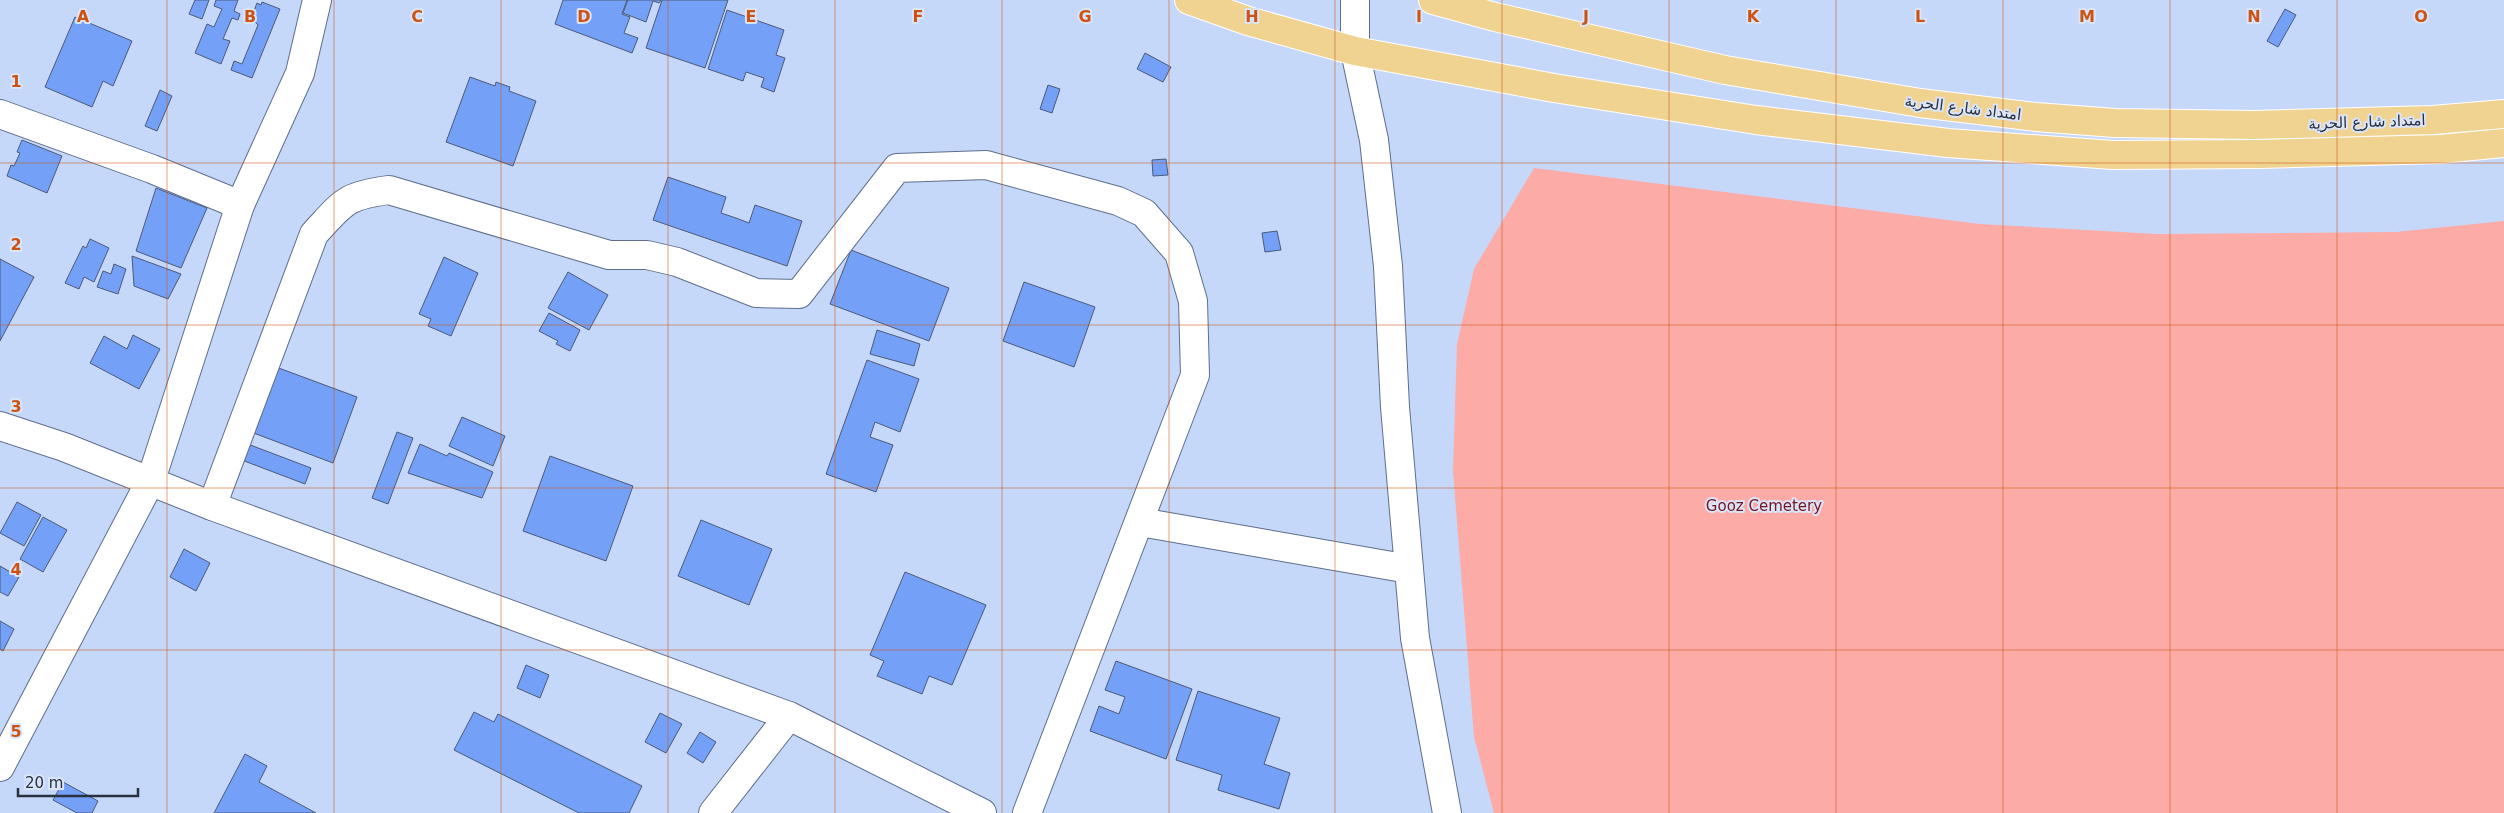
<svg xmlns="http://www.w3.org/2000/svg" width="2504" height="813" font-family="'DejaVu Sans','Noto Naskh Arabic',sans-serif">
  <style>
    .green { fill: #fcaba6 }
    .building { fill: #75a0f7; stroke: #4b5a77 }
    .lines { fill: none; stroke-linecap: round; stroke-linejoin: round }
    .minor-casing { stroke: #5e6e8b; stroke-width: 30 }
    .tertiary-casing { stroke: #5e6e8b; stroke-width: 30 }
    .primary-casing { stroke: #fff; stroke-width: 30 }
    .minor { stroke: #fff; stroke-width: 28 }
    .tertiary { stroke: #fff; stroke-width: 28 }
    .primary { stroke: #f0d291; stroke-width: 28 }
    .grid { fill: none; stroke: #cc5314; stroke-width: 1; stroke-opacity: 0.55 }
    .labels { text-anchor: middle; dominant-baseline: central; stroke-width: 4; stroke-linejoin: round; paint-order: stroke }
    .street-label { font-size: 15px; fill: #2a313e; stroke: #dae5fa }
    .park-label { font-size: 15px; fill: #77141c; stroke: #dae5fa }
    .grid-label { font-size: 16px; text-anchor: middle; font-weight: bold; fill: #cc5314; stroke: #dae5fa; stroke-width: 4; stroke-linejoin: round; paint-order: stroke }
  </style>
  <rect width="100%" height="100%" fill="#c6d8fa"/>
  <path class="green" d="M1534,168L1980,224L2157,234L2396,232L2504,221V813H1494L1474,737L1453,471L1457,344L1474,269Z"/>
  <g class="building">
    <path d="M195,0H209L202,19L189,14Z"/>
    <path d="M216,0H238L234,11L240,14L238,20L232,18L223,39L230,41L221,64L195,53L207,24L214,27L222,9L214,6Z"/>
    <path d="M563,0H627L622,14L630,17L624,33L638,38L632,53L555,24Z"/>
    <path d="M628,0H661L659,3L653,1L646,22L623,13Z"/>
    <path d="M662,0H728L705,68L646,48Z"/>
    <path d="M262,2L280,9L252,78L231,70L234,61L242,64L258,25L251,18L257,3L261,5Z"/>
    <path d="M2285,9L2296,15L2278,47L2267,41Z"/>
    <path d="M727,10L784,30L776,55L785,58L774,92L761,87L764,78L746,72L743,81L708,69Z"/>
    <path d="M75,17L132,41L113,86L103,81L92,107L45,87Z"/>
    <path d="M1145,53L1171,67L1163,82L1137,69Z"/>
    <path d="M470,77L495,86L496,82L510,87L509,91L536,101L513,166L446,142Z"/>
    <path d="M1048,85L1060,89L1052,113L1040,109Z"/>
    <path d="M160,90L172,96L157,131L145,126Z"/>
    <path d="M22,140L62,156L47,193L7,176L11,165L14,166L20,153L17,152Z"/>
    <path d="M1166,159L1168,175L1153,176L1152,160Z"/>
    <path d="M668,177L726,197L721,213L736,218L749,223L755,205L802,221L787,266L653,220Z"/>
    <path d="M156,188L207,208L181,268L136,251Z"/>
    <path d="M1277,231L1281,250L1265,252L1262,233Z"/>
    <path d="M90,239L109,248L94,282L84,277L79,289L65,283L83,246L86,248Z"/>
    <path d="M851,250L949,288L929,341L830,304Z"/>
    <path d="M132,256L181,274L168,299L134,286Z"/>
    <path d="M444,257L478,273L451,336L428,326L431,319L419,314Z"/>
    <path d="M0,259L34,277L0,341Z"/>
    <path d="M114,264L126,269L118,294L97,287L103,271L111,274Z"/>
    <path d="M568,272L608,295L589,330L548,308Z"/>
    <path d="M1024,282L1095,307L1074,367L1003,341Z"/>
    <path d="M549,313L580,330L570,351L556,344L558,341L539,331Z"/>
    <path d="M877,330L920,344L914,366L870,354Z"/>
    <path d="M133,335L160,349L139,389L90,363L104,336L127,349Z"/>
    <path d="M867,360L919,379L900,432L875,422L870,437L893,445L876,492L826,474Z"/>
    <path d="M276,367L357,397L333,463L251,432Z"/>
    <path d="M462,417L505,436L493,466L449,446Z"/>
    <path d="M397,432L413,438L388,504L372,498Z"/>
    <path d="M245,443L311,468L305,484L239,459Z"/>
    <path d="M420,444L447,456L449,453L493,472L482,498L408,473Z"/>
    <path d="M550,456L633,486L606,561L523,531Z"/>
    <path d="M17,502L41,515L24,546L0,533Z"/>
    <path d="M43,517L67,530L43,572L20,559Z"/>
    <path d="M701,520L772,549L749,605L678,576Z"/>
    <path d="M184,549L210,563L196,591L170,577Z"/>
    <path d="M0,566L19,577L8,596L0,592Z"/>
    <path d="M905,572L986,605L952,685L929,676L922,694L877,676L884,661L870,655Z"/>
    <path d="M0,621L14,629L3,651L0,649Z"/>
    <path d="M1116,661L1192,689L1166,759L1090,731L1099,706L1119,714L1125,697L1105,690Z"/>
    <path d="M526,665L549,675L540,698L517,688Z"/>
    <path d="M1198,691L1280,718L1264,764L1290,773L1279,809L1218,790L1222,775L1176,760Z"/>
    <path d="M474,712L494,722L498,714L642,786L629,813H579L454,750Z"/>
    <path d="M660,713L682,724L666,753L645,742Z"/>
    <path d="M700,732L716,742L703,763L687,753Z"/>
    <path d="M245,754L267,766L259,782L316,813H214Z"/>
    <path d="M63,782L98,801L92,813H77L53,800Z"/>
  </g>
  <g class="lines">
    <defs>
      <g id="minor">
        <path d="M0,114L152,169L240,205"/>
        <path d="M0,426L64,447L212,506L789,716L982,813"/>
        <path d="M212,506L314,234C344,202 344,196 389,190L609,255H647L677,262L756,293L799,294L897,168L986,165L1118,201L1144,213L1179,253L1193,301L1195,375L1027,813"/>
        <path d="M1140,522L1409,569"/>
        <path d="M0,767L151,480L240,205L300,73L317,0"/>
        <path d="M713,813L789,716"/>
      </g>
      <path id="tertiary" d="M1355,0V51L1374,140L1388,266L1395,407L1415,638L1447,813"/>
      <g id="primary">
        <path d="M1189,0L1248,21L1355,51L1554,88L1756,120L1948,143L2113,155L2259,154L2441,149L2504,143"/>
        <path d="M1433,0L1495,17L1725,70L1920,103L2036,117L2115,123L2255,125L2433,120L2504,114"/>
      </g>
    </defs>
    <use href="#minor" class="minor-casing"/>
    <use href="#tertiary" class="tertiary-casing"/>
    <use href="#primary" class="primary-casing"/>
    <use href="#minor" class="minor"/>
    <use href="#tertiary" class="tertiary"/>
    <use href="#primary" class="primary"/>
  </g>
  <path class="grid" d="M167,0V813M334,0V813M501,0V813M668,0V813M835,0V813M1002,0V813M1169,0V813M1335,0V813M1502,0V813M1669,0V813M1836,0V813M2003,0V813M2170,0V813M2337,0V813M0,163H2504M0,325H2504M0,488H2504M0,650H2504"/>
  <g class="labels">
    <g class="street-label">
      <text transform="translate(1963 108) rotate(7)">امتداد شارع الحرية</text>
      <text transform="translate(2367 122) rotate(-2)">امتداد شارع الحرية</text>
    </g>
    <g class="park-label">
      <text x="1764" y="506">Gooz Cemetery</text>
    </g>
  </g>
  <g class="grid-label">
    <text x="83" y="22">A</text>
    <text x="250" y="22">B</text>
    <text x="417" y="22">C</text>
    <text x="584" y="22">D</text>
    <text x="751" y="22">E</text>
    <text x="918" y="22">F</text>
    <text x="1085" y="22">G</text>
    <text x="1252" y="22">H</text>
    <text x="1419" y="22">I</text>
    <text x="1586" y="22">J</text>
    <text x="1753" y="22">K</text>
    <text x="1920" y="22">L</text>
    <text x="2087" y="22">M</text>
    <text x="2254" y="22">N</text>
    <text x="2421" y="22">O</text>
    <text x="16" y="87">1</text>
    <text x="16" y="250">2</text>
    <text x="16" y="412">3</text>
    <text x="16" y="575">4</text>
    <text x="16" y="737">5</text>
  </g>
  <path d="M18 788v8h120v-8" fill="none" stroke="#2a313e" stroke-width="2.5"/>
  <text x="25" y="788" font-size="15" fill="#2a313e" stroke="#dae5fa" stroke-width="4" paint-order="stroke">20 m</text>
</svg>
